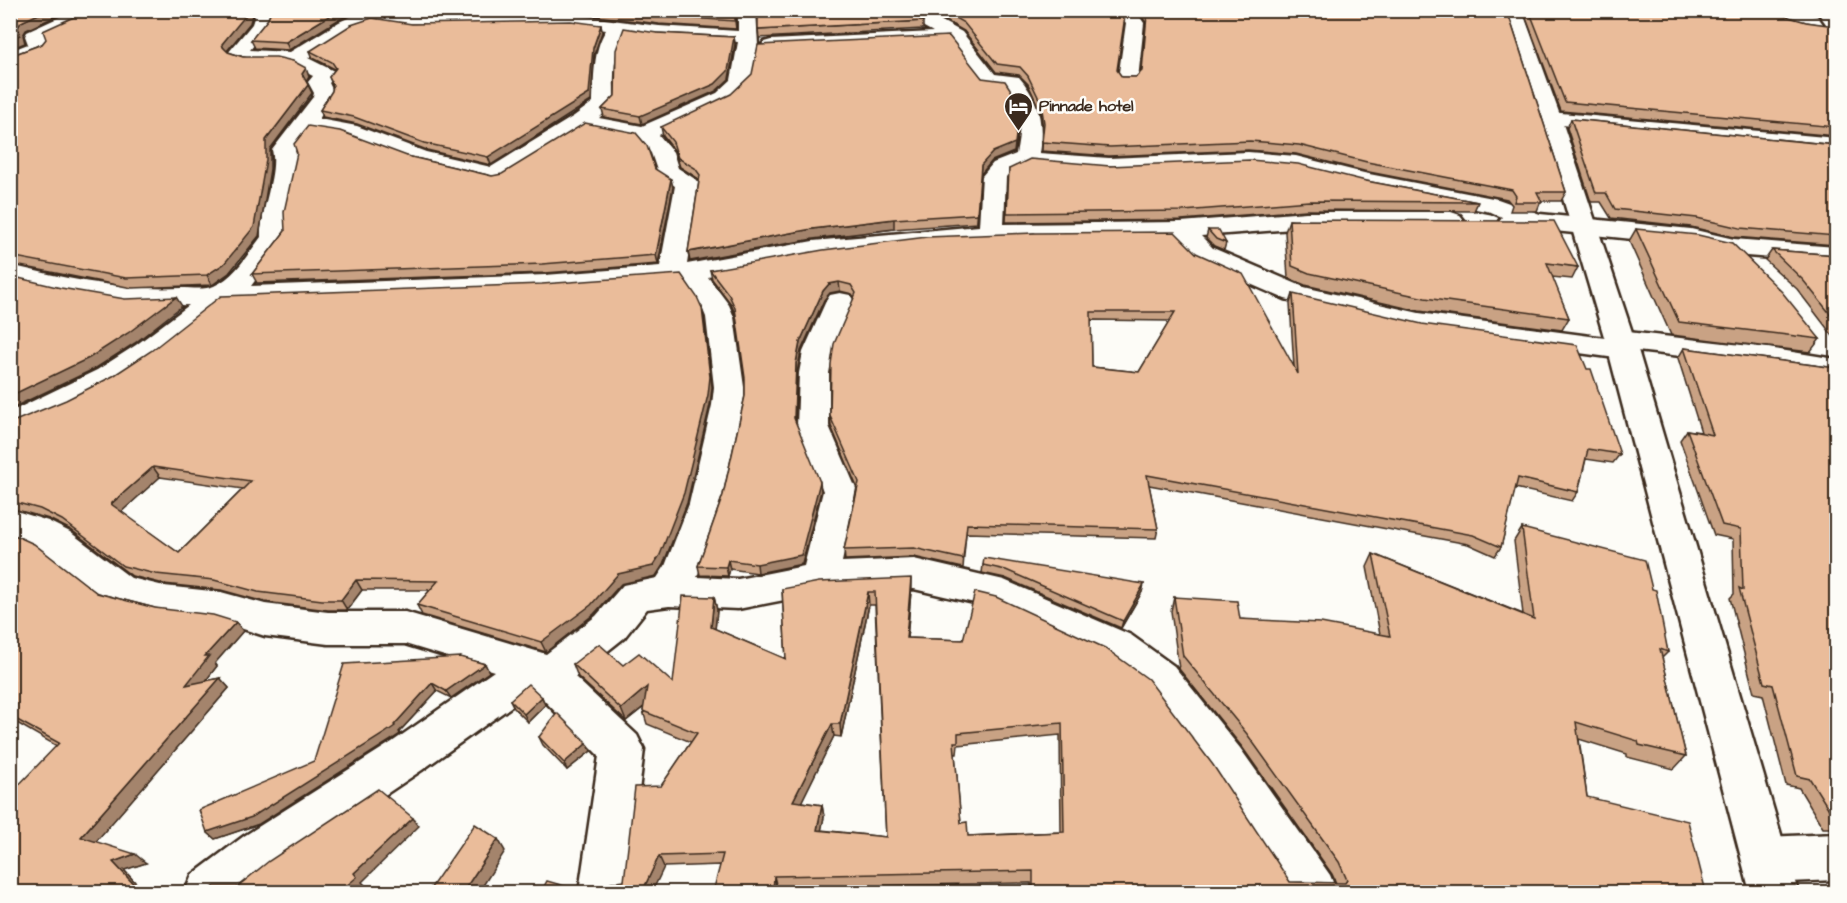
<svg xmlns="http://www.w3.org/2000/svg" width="1847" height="903" font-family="'Architects Daughter',sans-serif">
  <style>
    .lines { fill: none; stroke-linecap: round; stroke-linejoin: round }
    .street-casing { stroke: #3b2a1e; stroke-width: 5 }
    .secondary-casing { stroke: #3b2a1e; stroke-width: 5 }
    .street { fill: #fdfcf7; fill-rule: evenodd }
    .secondary { fill: #fdfcf7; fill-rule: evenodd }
    .wall { fill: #c9a284; stroke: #3b2a1e; stroke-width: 1.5; fill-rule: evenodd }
    .shaded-wall { fill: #a4846c; stroke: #3b2a1e; stroke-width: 1.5 }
    .building { fill: #eabc9a; stroke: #3b2a1e; stroke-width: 1.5; fill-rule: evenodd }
    .labels { text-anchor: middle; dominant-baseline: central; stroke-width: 5; stroke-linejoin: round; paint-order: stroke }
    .far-poi-label { font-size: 16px; font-weight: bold; fill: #3b2a1e; stroke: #fdfcf7; text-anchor: start }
  </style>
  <rect width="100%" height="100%" fill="#fdfcf7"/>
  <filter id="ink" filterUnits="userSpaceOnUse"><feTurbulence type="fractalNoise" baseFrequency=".0167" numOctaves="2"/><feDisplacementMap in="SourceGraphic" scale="12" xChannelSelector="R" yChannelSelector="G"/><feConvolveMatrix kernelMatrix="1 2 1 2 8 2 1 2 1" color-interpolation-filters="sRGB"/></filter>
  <g filter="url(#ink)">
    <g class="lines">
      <defs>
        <g id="street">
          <path d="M75,10H100L97,14L45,38L49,46L46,50L10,64V51L28,44L25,36L27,32Z"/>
          <path d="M251,10H272L274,14L270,25L250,50L290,52L339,22L357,14L374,12L414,16L573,15L659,26L738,31V10H756L758,46L751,82C731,111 688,118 659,135L673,152L678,168L695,179L699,184L687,264L813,241L979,226L982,176L993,163L1016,154C1021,130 1023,107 1006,87L982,84L950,42L771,52L764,50L761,46L764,42L771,40L933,32L924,27L911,10H930L938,19L962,32L995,74L1019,77C1039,100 1044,122 1039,153L1109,158L1248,152L1296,156L1364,173L1498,199L1540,214L1691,229L1734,239L1836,247V263L1734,255L1691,245L1535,229L1503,226L1499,221L1502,217L1491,212L1364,187L1296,170L1248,166L1109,172L1029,165L1009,173L1006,177L1004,224L1181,222L1306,212H1451L1460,215L1464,220L1460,225L1451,228H1306L1201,236L1213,248L1304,287L1419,313L1605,338L1609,334L1619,331L1768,348L1836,359V377L1768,366L1637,351L1633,356L1623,359L1419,331L1285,299L1195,260L1174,238L991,240L813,257L708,277L729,305L734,317L744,387V405L723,504L697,577L738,579L804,566L823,491L797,426L799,373L803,352L826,301L830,295L840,293L850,295L854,301L833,352L829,373V426L857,491L842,562L914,559L1004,580L1131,635L1174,666L1240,748L1330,875L1337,892H1285L1210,776L1146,690L1103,659L996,608L914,589L820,593L738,609L669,606L647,609L624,638L575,677L637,735L644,749L627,892H579L599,756L532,688L519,701L422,770L276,868L246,892H185L192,875L244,836L392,742L494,671L405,644H328L265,636L221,622L164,616L120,605L107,601L44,552L10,536V509L48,521L70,532L131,578L164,586L221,592L265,604L328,612H405L546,654L596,616L623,585L657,578L665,566L689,504L712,405L714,387L706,317L701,305L684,281L545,291L226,303L156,359L119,384L73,408L10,436V412L97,370L136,345L189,305C128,307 69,299 10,282V265C68,279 123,291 182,288C192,288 205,290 214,286C235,277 247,255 261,237C260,210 278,173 272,150L313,97L314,93L308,82L313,76C305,72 296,65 287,64C270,61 240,69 228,53L252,24L255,15ZM374,22L414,28L573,25L606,30C593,49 594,80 593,102L574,116L491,167L426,152L357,126L319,119L333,97L334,93L329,83L337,75L334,71L308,58L353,30ZM624,33L659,38L738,42L731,80L717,93L642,126L599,118L614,104C614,85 612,48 624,33ZM586,128L639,139L651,153L659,176L675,186L660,266L545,275L251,286L287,238L286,220L298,160L295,151L311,131L344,137L411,162L495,182L503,180Z"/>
          <path d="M1117,10H1135L1144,23L1138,79L1135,83H1121L1118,79L1126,23Z"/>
          <path d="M1816,10H1835L1836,29L1829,28Z"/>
          <path d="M1550,112L1836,138V152L1542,123L1539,118L1542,113Z"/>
          <path d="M1836,834V880L1766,883L1749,876L1743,860L1749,844L1766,837Z"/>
        </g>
        <path id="secondary" d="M1504,10H1522L1561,118L1638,350L1798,892H1750L1608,350L1539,118Z"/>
      </defs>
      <use href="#street" class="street-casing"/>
      <use href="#secondary" class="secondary-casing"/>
      <use href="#street" class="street"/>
      <use href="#secondary" class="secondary"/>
    </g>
    <g class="wall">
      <path d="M89,10H250L252,15L250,23L227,51L228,52L309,77L306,81L312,93L270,149V169L259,236L229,273L212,285L132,288L10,264V56L42,44Z"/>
      <path d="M381,10H736V29L659,24L573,13L414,14Z"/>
      <path d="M933,10H1121L1117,71L1122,77H1136L1141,72L1146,23L1138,10H1507L1566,192L1561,201H1541L1537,211H1510L1512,205L1507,199L1364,171L1296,154L1248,150L1109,156L1042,151L1043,131L1041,112L1028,84L1019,75L996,72L964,31L939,17Z"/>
      <path d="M1523,10H1764L1806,22L1836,27V136L1561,111Z"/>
      <path d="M1793,10H1822L1819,16Z"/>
      <path d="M356,12L338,20L289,50L255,48L251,40L268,19Z"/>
      <path d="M923,21V29L759,38L758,30Z"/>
      <path d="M412,24L601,25L602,32L594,55L591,101L491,165L427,150L357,124L323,117L320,110L332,91L333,86L329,77L335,69L313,58L310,51Z"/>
      <path d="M657,33L734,37L735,44L729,79L716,91L642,124L604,117L602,109L615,96Z"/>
      <path d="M982,78L1018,119L1014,152L992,161L980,175L977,223L894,229L813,239L690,261L688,252L699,181L696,177L680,167L675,151L663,136L661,127Z"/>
      <path d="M1571,119L1836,145V245L1734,237L1691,227L1611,218L1601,202H1591L1567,128Z"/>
      <path d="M407,156L492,176L655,169L673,187L658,264L545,273L257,283L252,274L285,231Z"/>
      <path d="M1110,166L1366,181L1478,202L1474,211L1306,210L1181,220L1006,222L1009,169Z"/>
      <path d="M1289,220L1578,267L1572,279L1552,277L1569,318L1562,330L1419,311L1305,285L1288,278L1285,232Z"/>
      <path d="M1636,229L1820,339L1810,352L1671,335L1629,241Z"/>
      <path d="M1208,230L1226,243L1224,250L1214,246L1206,238Z"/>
      <path d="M1034,233L1294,367L1290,303L1293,294L1620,454L1613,463L1586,459L1578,492L1572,501L1515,488L1501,547L1495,556L1468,544L1149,485L1158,529L1156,538L966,533L963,568L914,557L845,560L844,550L857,487L831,426L830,416L854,297L852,294L840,291L830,293L824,300L801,351L797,373L795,421L821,491L802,564L758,573L730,569L728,576L700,575L698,566L723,495L745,396V378L736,316L731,304L712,279L710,270ZM1091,320L1170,321L1139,372L1092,367Z"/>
      <path d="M1772,250L1836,255V340L1797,289L1765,260Z"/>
      <path d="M702,308L712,387L710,405L687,503L663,565L656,576L621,584L594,614L546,652L422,615L417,605L430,590H362L347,610H328L265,602L221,590L164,584L132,576L71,530L49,519L10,508V423ZM160,477L243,489L179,553L121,512Z"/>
      <path d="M1684,348L1836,368V828H1823L1799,788L1786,785L1763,695L1754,693L1730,598L1734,594L1733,539L1714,535L1680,440L1687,430L1701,432L1678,358Z"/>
      <path d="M1522,528L1652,589L1668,652L1662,658L1686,756L1674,769L1627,757V754L1579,739L1587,797L1706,892H1031V883L777,888L720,865L664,867L624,881L661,786L691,742L647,724L643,711L644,707L626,721L578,677L573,664L623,665L673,683L714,597L717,610L715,629L786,659L782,589L911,591L907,638L963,640L1290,882L1336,883L1332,874L1242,747L1179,669L1171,611L1174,597L1240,619L1380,634L1367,567L1373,554L1523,614L1514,541ZM869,605H875L886,837L821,830L824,817L822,805L801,802L834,736L841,737ZM1060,735L1061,832L968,836L961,823L955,754H957L958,745Z"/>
      <path d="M10,533L97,593L243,631L215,663L217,666L205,681L220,678L229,688L95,842L146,863L124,870L144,892H10L57,746L10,719Z"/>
      <path d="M983,565L1144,584L1142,592L1121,628L1005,578L982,573Z"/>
      <path d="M460,657L485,664L489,672L451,698L437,691L399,732L400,734L259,824L215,839L207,832L314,761Z"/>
      <path d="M542,697L545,705L528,722L514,708L510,700Z"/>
      <path d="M539,737L587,743L591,751L567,770L543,745Z"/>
    </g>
    <g class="shaded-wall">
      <path d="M47,10H69L26,30L23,35L25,43L10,49V39L21,22Z"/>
      <path d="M248,10H250L252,15L250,23L226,52L223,47L222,44Z"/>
      <path d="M339,10H368L356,12L338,20L289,50L286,42Z"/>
      <path d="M735,10H736V29L735,21Z"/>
      <path d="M601,25L602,32L594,55L591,101L491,165L488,157L593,48Z"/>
      <path d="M734,37L735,44L729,79L716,91L642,124L640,116Z"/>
      <path d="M306,68L309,77L306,82L302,74Z"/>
      <path d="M308,85L312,93L270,149V169L259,236L229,273L212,285L207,275L266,140Z"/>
      <path d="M1018,119L1014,152L992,161L980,175L977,223L981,165Z"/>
      <path d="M671,179L673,187L658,264L656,255Z"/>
      <path d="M894,219V229L813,239L690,261L688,252L812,229Z"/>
      <path d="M839,282L840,291L830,293L824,300L801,351L797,373L795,427L794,418L796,363L800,342L823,291L829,284Z"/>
      <path d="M176,297L182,306L135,343L96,368L10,409V396Z"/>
      <path d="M702,308L712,387L710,405L687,503L663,565L656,576L621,584L594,614L546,652L541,642Z"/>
      <path d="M153,467L160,477L119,514L111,504Z"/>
      <path d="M820,482L821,491L802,564L758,573L757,564Z"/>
      <path d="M728,560L730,569L728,576L726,567Z"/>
      <path d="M911,578V591L906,651V638Z"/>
      <path d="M356,580L362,590L347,610L341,600Z"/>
      <path d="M1144,584L1142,592L1121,628L1123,621Z"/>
      <path d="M868,592L869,605L841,737L840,724Z"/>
      <path d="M714,597L717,610L714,640L711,627Z"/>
      <path d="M236,622L243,631L215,663L217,666L195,695L186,685L205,656Z"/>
      <path d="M485,664L489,672L451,698L446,691Z"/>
      <path d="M220,678L229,688L92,846L81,837Z"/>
      <path d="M432,683L437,691L399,732L400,734L391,740L259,824L215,839L207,832L394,725Z"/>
      <path d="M647,687L652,700L626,721L621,709Z"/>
      <path d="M542,697L545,705L528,722L524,714Z"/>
      <path d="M832,724L834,736L796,813L793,801Z"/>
      <path d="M587,743L591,751L567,770L564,763Z"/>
      <path d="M822,805L824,817L819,842L817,830Z"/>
      <path d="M413,818L419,826L362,882L365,885L357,892H339L354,873Z"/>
      <path d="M498,839L505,851L479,892H463Z"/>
      <path d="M135,854L146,863L124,870L144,892H141L113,862Z"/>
      <path d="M659,856L664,867L652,892H642Z"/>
      <path d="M774,876L777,888V892H773Z"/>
    </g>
    <g class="building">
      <path d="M10,10H47L21,22L18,27L20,35L10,39Z"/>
      <path d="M89,10H248L246,15L222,44L223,47L228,52L243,57H276L293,61L306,68L302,74L308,85L266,140V160L254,227L224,264L207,275L126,278L10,256V56L42,44L46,39L43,31Z"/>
      <path d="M271,10H339L286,42L251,40L268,19Z"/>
      <path d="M614,10H735V21L658,16Z"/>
      <path d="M758,10H915L923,21L758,30Z"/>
      <path d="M941,10H1121L1125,16L1117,70L1122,77H1136L1142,71L1147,15L1144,10H1507L1566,192H1537L1542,202H1514L1516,196L1512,190L1367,162L1299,145L1250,141L1110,147L1042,142L1044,123L1041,103L1028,76L1020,67L997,64L964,23Z"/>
      <path d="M1529,10H1764L1806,22L1835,26L1836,27V127L1565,102Z"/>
      <path d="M372,18L412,24L571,21L601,25L593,48L589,94L488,157L424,143L354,117L320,110L332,91L333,85L329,77L336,68L332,62L310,51L351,25Z"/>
      <path d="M624,28L657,33L734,37L728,71L715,84L640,116L602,109L615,96L616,50Z"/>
      <path d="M949,36L982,78L1005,81L1014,95L1018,119L1015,143L993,152L981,165L977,214L894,219L812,229L688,252L700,175L695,168L678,158L673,142L661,127L731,94L752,74L758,45Z"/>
      <path d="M1571,119L1836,145V236L1740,228L1697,218L1615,209L1606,193H1596Z"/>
      <path d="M585,123L636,133L647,146L655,169L671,179L656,255L542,264L252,274L285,231L284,212L297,153L294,144L308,126L340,131L407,156L492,176L502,174Z"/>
      <path d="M1030,159L1110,166L1250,160L1298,164L1366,181L1478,202L1309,201L1183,211L1007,213L1009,169Z"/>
      <path d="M1289,220L1554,221L1578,267L1547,263L1569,318L1425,298L1309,273L1292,266Z"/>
      <path d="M1636,229L1698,235L1732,243L1782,292L1820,339L1679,322Z"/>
      <path d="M1208,230H1219L1226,243L1216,239Z"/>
      <path d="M1175,232L1196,253L1243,274L1298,374L1293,294L1422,324L1577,345L1587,369H1591L1620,454L1588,449L1578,492L1518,478L1501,547L1473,535L1147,475L1158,529L967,524L963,559L914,548L844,550L859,482L830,416L831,364L834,344L856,293L851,285L839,282L829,284L823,291L800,342L796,363L794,418L820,482L801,555L757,564L728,560L726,567L698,566L723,495L745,396V378L735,308L729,295L710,270L823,250L927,237L1034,233ZM1091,312H1175L1139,372L1092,367Z"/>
      <path d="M1772,250L1836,255V321L1803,280Z"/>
      <path d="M681,274L697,297L702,308L710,377L708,395L684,493L660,555L653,566L618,574L591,605L541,642L417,605L438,581L356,580L341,600H322L258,592L214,580L156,574L123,566L62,520L40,509L10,501V423L66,400L113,376L151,351L221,296L542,284ZM153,467L251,481L179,553L111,504Z"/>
      <path d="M10,276L61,288L125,299L176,297L128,333L89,358L10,396Z"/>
      <path d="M1684,348L1836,368V819H1835L1810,779L1797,776L1773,685L1764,683L1739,588L1743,590L1741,529L1722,525L1687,430L1713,435Z"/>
      <path d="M1522,528L1645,560L1652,589L1656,590L1668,652L1660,649L1686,756L1639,745L1638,741L1576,722L1587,797L1688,821L1706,892H1033V871L774,876L773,892H713L723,854L659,856L642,892H609L611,883L624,881L635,787L661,786L697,733L643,711L647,687L621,709L573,664L599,644L623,665L639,653L673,683L683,596L714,597L711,627L786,659L782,589L819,582L911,578L906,638L963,640L975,592L996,597L1105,648L1148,679L1213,765L1290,882L1345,883L1347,880L1339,862L1247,734L1183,656L1174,597L1237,601L1240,619L1321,623L1390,636L1373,554L1534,619ZM868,592H875L886,837L817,830L822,805L793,801L832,724H840ZM1062,723L1064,832L968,836L967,822L961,823L954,742H958V733Z"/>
      <path d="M10,533L34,544L97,593L155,608L213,615L236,622L205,656H209L186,685L220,678L81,837L135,854L113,862L141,892H10V794L59,743L10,716Z"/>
      <path d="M984,558L1144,584L1123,621L1006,570L983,565Z"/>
      <path d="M460,657L485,664L446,691L432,683L394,725L395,726L385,733L252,817L207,832L199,810L314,761L344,664Z"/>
      <path d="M528,684L542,697L524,714L510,700Z"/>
      <path d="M557,713L587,743L564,763L539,737Z"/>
      <path d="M378,789L413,818L354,873L357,877L339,892H207L215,886H238L269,861Z"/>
      <path d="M475,824L498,839L463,892H428Z"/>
      <path d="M547,881L585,892H541Z"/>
    </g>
  </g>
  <defs>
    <symbol id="hotel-pin" viewBox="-11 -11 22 30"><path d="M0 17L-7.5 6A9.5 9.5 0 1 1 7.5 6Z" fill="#3b2a1e" stroke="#fdfcf7"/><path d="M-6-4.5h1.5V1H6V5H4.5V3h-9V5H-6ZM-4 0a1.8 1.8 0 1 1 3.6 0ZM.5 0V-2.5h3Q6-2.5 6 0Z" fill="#fff"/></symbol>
  </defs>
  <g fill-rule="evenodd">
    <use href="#hotel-pin" x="1002" y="90" width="33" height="45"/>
  </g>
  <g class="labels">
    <g class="far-poi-label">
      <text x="1039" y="106">Pinnade hotel</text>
    </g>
  </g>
  <rect width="1847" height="903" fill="none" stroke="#fdfcf7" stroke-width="36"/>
  <rect x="18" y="18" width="1811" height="867" fill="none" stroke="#3b2a1e" stroke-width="2" filter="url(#ink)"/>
</svg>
